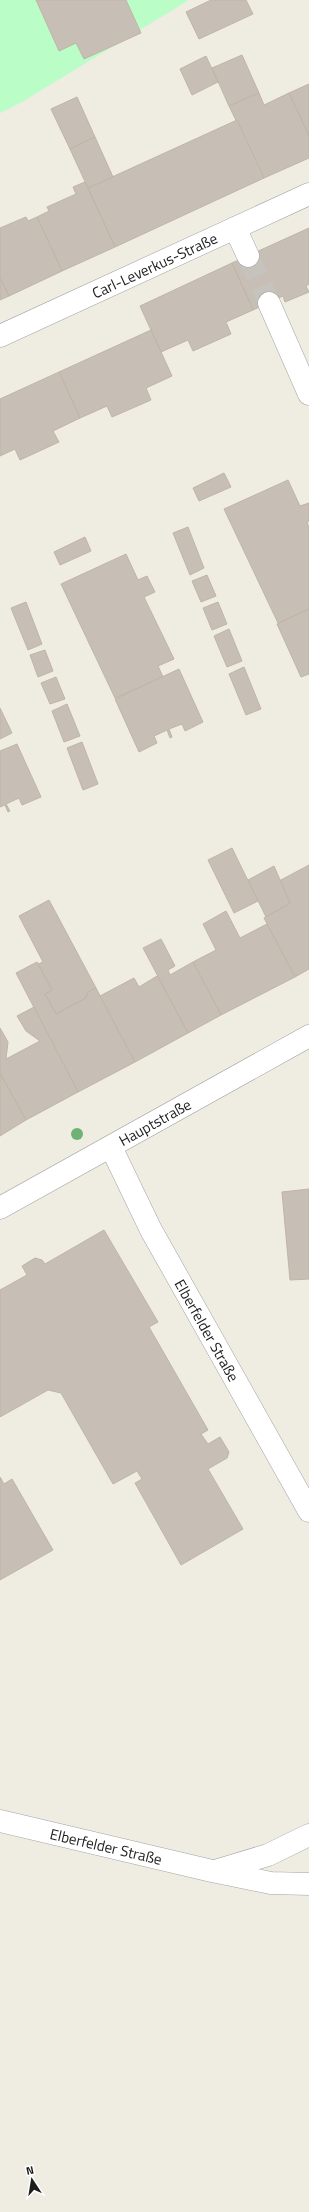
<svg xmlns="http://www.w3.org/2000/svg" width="309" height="2212" font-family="'Titillium Web',sans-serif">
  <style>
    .park { fill: #bafdc7 }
    .building { fill: #c7bfb5; stroke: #c1b4a3 }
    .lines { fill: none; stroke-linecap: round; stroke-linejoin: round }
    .minor-tunnel { stroke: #c5c3bb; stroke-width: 22; stroke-dasharray: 22 11; stroke-linecap: butt }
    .minor-casing { stroke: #a4a4a4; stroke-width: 23 }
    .minor { stroke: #fff; stroke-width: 22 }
    .tree { fill: #6eb275 }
    .labels { text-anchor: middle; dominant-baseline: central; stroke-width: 4; stroke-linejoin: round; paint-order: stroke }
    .street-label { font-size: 15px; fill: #1d1d1d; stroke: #fff }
  </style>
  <rect width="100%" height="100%" fill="#efece2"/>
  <path class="park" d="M0,0H189L22,102L0,113Z"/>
  <g class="building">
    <path d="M36,0H126L141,33L84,59L76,43L59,51Z"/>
    <path d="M211,0H246L253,14L199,39L186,12Z"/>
    <path d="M242,55L259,93L229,106L212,68Z"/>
    <path d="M206,56L218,82L192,95L180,69Z"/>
    <path d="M309,84V136L289,93Z"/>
    <path d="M259,93L264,105L289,93L309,136V158L264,178L229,106Z"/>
    <path d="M77,97L95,137L70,149L51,109Z"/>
    <path d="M237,120L264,178L115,247L88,188Z"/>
    <path d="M95,137L113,177L88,188L70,149Z"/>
    <path d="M85,182L115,247L62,271L37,217L49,211L47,207L76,194L73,187Z"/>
    <path d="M26,217L28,221L37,217L62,271L9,296L0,278V228Z"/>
    <path d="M309,228V284L306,286L309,292L285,302L283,296L253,310L232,263Z"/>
    <path d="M232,263L253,310L226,322L231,334L193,351L188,340L161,352L140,306Z"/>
    <path d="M0,278L9,296L0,300Z"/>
    <path d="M151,330L172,376L146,388L151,400L112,417L107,406L80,418L59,372Z"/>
    <path d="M59,372L80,418L53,431L59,442L20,460L15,449L0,456V399Z"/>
    <path d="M224,473L231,487L199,501L193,488Z"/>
    <path d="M288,480L300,506L309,503V521L307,522L309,528V609L278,623L224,509Z"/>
    <path d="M188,527L204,568L190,575L173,533Z"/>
    <path d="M85,537L91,551L60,565L54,552Z"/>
    <path d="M126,554L138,580L147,576L155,592L144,597L174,659L158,666L163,677L115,698L61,584Z"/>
    <path d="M207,575L216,596L201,602L192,581Z"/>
    <path d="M26,602L42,644L28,650L11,608Z"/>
    <path d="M218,602L227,624L212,630L203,608Z"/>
    <path d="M309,609V674L301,677L277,624Z"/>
    <path d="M229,629L242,661L227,667L214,636Z"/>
    <path d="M45,650L53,671L38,677L30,655Z"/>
    <path d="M244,667L261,709L246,715L229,674Z"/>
    <path d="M179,669L203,722L185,731L182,724L169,729L172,737L170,738L167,730L154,736L157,743L139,752L115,699Z"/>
    <path d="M56,677L65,699L50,704L41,683Z"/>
    <path d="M67,704L80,736L64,742L52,711Z"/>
    <path d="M0,708L12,733L0,739Z"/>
    <path d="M82,742L98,784L83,790L67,748Z"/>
    <path d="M17,744L41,797L22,805L19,798L6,804L10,811L8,812L5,805L0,807V751Z"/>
    <path d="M232,848L258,901L234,913L208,860Z"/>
    <path d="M309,865V969L295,977L264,918L290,903L279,881Z"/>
    <path d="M274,866L290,903L266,917L248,880Z"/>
    <path d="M49,900L96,988L88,992L86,998L56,1014L45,994L52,990L38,964L43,962L19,916Z"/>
    <path d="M226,911L240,938L267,924L295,977L221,1015L193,962L216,950L203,924Z"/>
    <path d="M161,939L175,966L168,970L170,975L193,962L221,1015L188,1033L143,948Z"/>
    <path d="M37,962L52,990L45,994L56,1014L86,998L88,992L96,988L135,1062L78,1092L16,973Z"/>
    <path d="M157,976L188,1033L135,1062L100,996L134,978L139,987Z"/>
    <path d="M34,1007L78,1092L26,1120L0,1073V1028L8,1042L6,1059L40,1041L26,1031L17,1016Z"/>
    <path d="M0,1073L26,1120L0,1136Z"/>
    <path d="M309,1189V1279L290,1280L282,1192Z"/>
    <path d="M104,1230L158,1322L149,1327L208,1430L201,1434L208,1444L220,1437L229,1452L227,1458L208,1469L243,1529L181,1565L135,1483L142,1479L137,1471L113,1484L61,1393L48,1390L0,1417V1290L27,1275L22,1266L35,1258L42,1260L45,1264Z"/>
    <path d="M0,1477L4,1484L12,1479L53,1550L0,1580Z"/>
  </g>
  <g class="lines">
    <path class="minor-tunnel" d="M248,256L269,303"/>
    <defs>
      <g id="minor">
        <path d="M235,228L248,256"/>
        <path d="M269,303L309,394"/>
        <path id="s1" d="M0,336L309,194"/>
        <path id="s2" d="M111,1147L151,1230L309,1511"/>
        <path id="s3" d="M0,1208L309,1036"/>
        <path id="s4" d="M0,1821L212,1871L271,1883L309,1884"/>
        <path d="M215,1871L268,1855L309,1835"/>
      </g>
    </defs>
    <use href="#minor" class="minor-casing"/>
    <use href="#minor" class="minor"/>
  </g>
  <circle class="tree" cx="77" cy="1134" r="6"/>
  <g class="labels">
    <g class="street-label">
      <text stroke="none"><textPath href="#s1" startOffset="170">Carl-Leverkus-Straße</textPath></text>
      <text stroke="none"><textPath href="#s3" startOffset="177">Hauptstraße</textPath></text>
      <text stroke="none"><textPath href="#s2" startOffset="207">Elberfelder Straße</textPath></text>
      <text stroke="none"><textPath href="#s4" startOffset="109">Elberfelder Straße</textPath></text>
    </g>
  </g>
  <g transform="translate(32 2180) rotate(348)" stroke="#ffffff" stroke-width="3" paint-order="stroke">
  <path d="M0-3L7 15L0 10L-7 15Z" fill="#1d1d1d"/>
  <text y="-6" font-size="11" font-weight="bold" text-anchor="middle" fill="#1d1d1d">N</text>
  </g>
</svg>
